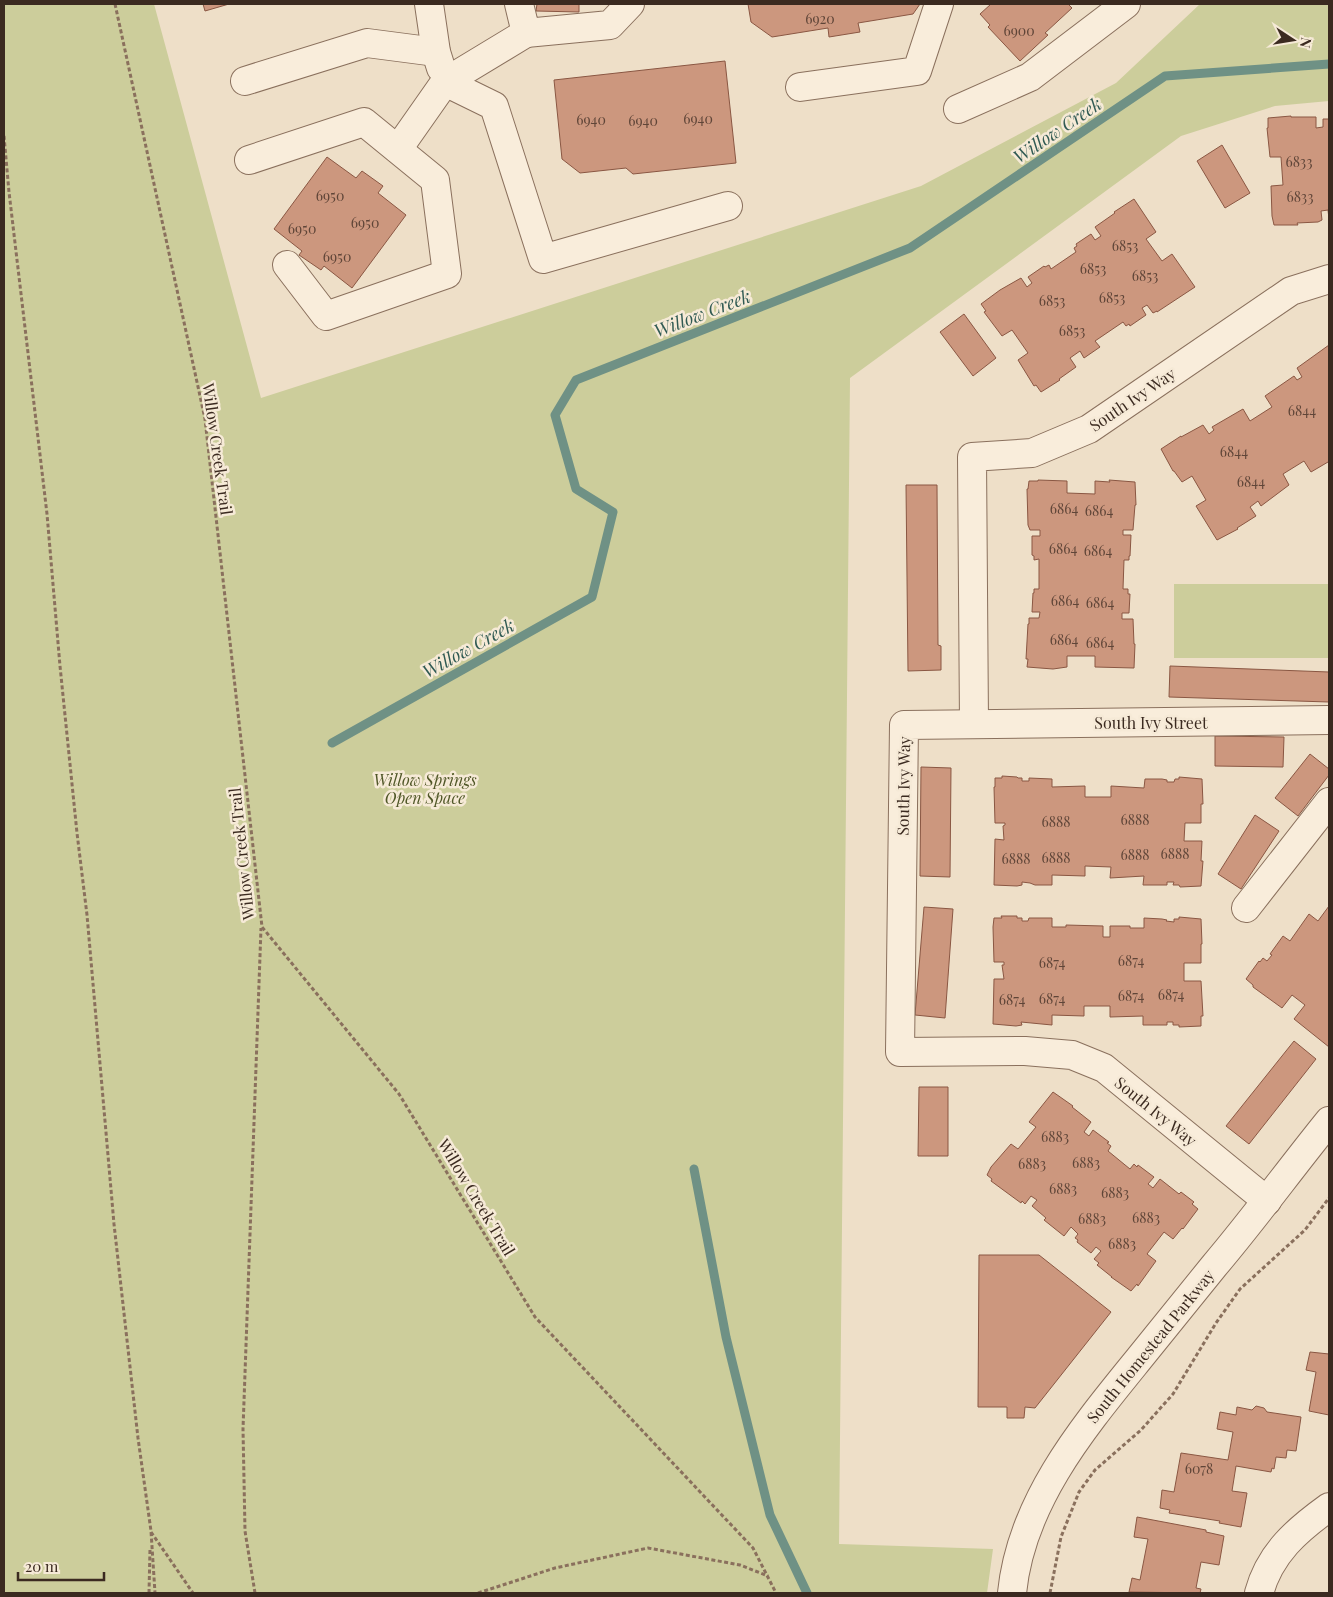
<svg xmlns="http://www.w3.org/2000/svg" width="1333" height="1597" font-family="'Playfair Display',serif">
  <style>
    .green { fill: #cccd9b }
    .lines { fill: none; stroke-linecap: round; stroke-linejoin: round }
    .stream { stroke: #6f9185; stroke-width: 9 }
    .building { fill: #cc977e; stroke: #8a5743 }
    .minor-casing { stroke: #8a705d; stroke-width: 30 }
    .path { stroke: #8a705d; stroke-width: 3; stroke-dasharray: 4 2.5; stroke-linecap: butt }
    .minor { stroke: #f9eddb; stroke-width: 28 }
    .labels { text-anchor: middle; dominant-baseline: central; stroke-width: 5; stroke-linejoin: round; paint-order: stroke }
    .number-label { font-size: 14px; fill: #5f4538 }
    .street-label { font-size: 16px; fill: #3b2a20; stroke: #f6ead7 }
    .park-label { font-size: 16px; font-style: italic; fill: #505727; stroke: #f6ead7 }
    .water-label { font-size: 18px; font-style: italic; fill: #305a53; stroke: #f6ead7 }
  </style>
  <rect width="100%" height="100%" fill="#eedfc8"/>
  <g class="green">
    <path d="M4,4H154L261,398L921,186L1116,83L1200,4H1329V101L1275,106L1181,136L850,378L839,1544L993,1549L987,1593H4Z"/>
    <rect x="1174" y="584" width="155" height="74"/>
  </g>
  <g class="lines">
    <g class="stream">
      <path d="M332,743L592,597L613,512L576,489L555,415L576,380L910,248L1165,76L1329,64"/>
      <path d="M694,1169L726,1337L770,1515L807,1593"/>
    </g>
  </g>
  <g class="building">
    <path d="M203,4H229L205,11Z"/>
    <path d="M537,4H579V12L536,11Z"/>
    <path d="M748,4H920L913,14L858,23L860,32L829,37L828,28L772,37L751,22Z"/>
    <path d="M991,4H1068L1072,8L1045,33L1048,35L1020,61L988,27L990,25L980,14Z"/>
    <path d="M725,61L736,163L633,174L626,168L580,173L562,159L554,80Z"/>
    <path d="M1291,116V117H1316V128L1323,127V119H1329V219L1328,210L1321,211L1322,220L1318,222L1297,223L1298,225H1274L1272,216L1271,186L1283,185L1281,157H1270L1267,128H1268V118Z"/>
    <path d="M1222,145L1250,193L1225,208L1197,161Z"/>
    <path d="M327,157L356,178L362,171L383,186L378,193L406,215L352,288L324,266L321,270L299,255L302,251L274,229Z"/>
    <path d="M1134,199L1156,232L1146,239L1162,261L1172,254L1195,287L1157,312V311L1153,313L1147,305L1142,308L1146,315L1130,326L1129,324L1126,326L1123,322L1095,341L1100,347L1084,358L1080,351L1070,358L1076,367L1059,379L1060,380L1041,392L1036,385L1034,386L1018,360L1028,353L1012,330L1002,336L984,312L986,311L981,304L1000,290L1021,278L1027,287L1032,283L1028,277L1044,266L1045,267L1049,265L1051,269L1076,252L1074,248L1077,246L1076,244L1091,234L1095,240L1101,236L1095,227L1115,213L1114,212Z"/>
    <path d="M964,314L996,358L973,376L940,332Z"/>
    <path d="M1329,345V463L1328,462L1311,472L1304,461L1283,474L1289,485L1261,506L1258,501L1250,507L1256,516L1237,528L1238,529L1217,540L1196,506L1206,500L1192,476L1182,482L1174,471H1173L1161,449L1181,436V437L1203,425L1209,434L1214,430L1212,427L1243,409L1250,421L1272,407L1265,396L1294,376L1297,380L1302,377L1297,368Z"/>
    <path d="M1038,480L1067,481V493L1095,494V481L1110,482L1109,480L1135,482L1136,505H1135L1133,530H1123V535H1131L1130,556H1129V560H1124L1123,589H1128V594H1130L1129,613H1122V619H1133L1134,644H1135L1134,668L1095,667V656H1067V667L1053,669L1027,667L1028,659H1026L1028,624H1029V618H1039L1040,612H1032L1033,593H1034V589H1039V559L1034,560V556L1032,555V536H1040V530H1030L1028,525L1027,489H1028L1029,481H1038Z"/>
    <path d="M906,485H937L938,645L941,646V670L908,671Z"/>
    <path d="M1170,666L1329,672V702L1169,697Z"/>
    <path d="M1215,736L1284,737L1283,767L1215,766Z"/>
    <path d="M1310,754L1329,769V775L1298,816L1275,798Z"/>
    <path d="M921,767L951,768L950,877L920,876Z"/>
    <path d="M1002,776L1017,777L1018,778H1022V781H1029V778L1052,779V787L1085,786V797H1111V786L1144,788L1145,779H1162L1167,780V782H1174L1175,779H1179V777L1202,779L1203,804H1201V823H1185L1184,841H1202L1201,861H1203L1201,886L1180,887L1179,885H1173L1174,882H1167V885H1143L1144,876L1110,878L1111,867L1085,866V876L1052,875V885H1035L1030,883L1022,882V885L1017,886L994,885L995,839L1004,840L1003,826L1005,825V823H995L994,787H995V778H1002Z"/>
    <path d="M1255,815L1279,831L1241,889L1218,874Z"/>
    <path d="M1329,906V1047L1294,1019L1305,1005L1292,995L1282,1008L1253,987V985L1246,979L1259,961L1260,962L1263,958L1267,961L1272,955L1270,954L1283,936L1290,941L1309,914L1318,921Z"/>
    <path d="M924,907L953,909L945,1018L915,1015Z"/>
    <path d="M1001,916H1017V918H1022V921H1028L1029,918H1052V927H1066V925L1103,926V937H1110V926H1130V928H1144V918L1162,919L1167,920L1166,921L1174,922V919H1179V917L1201,919L1202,944H1201V963H1184V981H1201L1203,1016H1201V1026L1179,1027V1025H1173V1022H1167V1025H1143V1016L1110,1017V1006H1084V1016L1052,1015V1025L1021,1022L1022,1025L1016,1026L993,1024L994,979H1004L1002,965H1004V962H994L993,927L994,918H1002Z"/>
    <path d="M1294,1041L1316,1059L1249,1144L1226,1126Z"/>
    <path d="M919,1087H948V1156H918Z"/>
    <path d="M1053,1092L1073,1106L1072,1107L1091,1122L1084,1132L1089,1136L1093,1130L1109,1142L1107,1143L1111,1146L1108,1151L1130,1169L1134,1164L1137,1167L1138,1165L1154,1177L1148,1184L1153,1188L1160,1179L1179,1194L1181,1192L1194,1202L1192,1204L1198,1209L1183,1229L1182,1228L1173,1239L1164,1232L1147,1254L1156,1261L1138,1286L1137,1284L1131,1291L1111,1277H1112L1097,1265L1099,1263L1094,1259L1101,1251L1096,1247L1091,1253L1077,1242L1078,1240L1075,1238L1078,1234L1071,1227L1064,1236L1044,1220L1046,1218L1032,1206L1037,1200L1031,1196L1025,1204L1022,1201L1021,1203L991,1181L992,1179L987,1175L991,1167L1011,1144L1018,1149L1036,1127L1029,1122Z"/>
    <path d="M979,1255H1039L1111,1312L1035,1408L1025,1407L1024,1418H1007V1407H978Z"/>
    <path d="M1310,1352L1329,1354V1415L1309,1411L1316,1372L1306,1370Z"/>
    <path d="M1256,1406L1264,1408L1267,1412L1301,1417L1296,1451L1287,1450L1286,1458L1276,1457L1274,1469L1272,1468L1271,1472L1236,1466L1232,1491L1247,1493L1241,1527L1219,1523L1220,1521L1169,1513L1170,1510L1160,1508L1162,1490L1174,1492L1181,1453L1228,1460L1233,1432L1217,1429L1220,1412L1236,1415L1237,1407L1252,1410Z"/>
    <path d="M1137,1517L1206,1530V1532L1224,1536L1219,1565L1201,1562L1196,1588L1201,1589L1200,1593L1129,1592L1132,1578L1140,1580L1148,1539L1134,1537Z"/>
  </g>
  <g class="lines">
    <defs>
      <g id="minor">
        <path d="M429,4L436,52L441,68"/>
        <path d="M519,4L526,33L610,25L630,4"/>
        <path d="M245,81L367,43L436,52"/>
        <path d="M445,82L494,106L543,259L728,206"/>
        <path d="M800,87L917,71L939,4"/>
        <path d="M958,109L1030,77L1126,4"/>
        <path d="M398,149L445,82L526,33"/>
        <path d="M249,160L364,122L435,180L447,274L326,316L287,265"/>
        <path d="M974,723L972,457L1032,453L1089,429L1291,291L1329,279"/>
        <path d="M1246,908L1329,802"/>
        <path d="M1267,1201L1104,1068L1072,1055L1025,1051L900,1052L904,725L1329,720"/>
        <path d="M1012,1593C1021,1502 1082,1429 1138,1360C1163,1329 1188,1298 1214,1266C1254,1219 1290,1169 1329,1121"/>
        <path d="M1259,1593C1270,1553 1297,1530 1329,1507"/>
      </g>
    </defs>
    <use href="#minor" class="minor-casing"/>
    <g class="path">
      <path d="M115,4L205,419L262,927L399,1094L535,1317L753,1548L776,1593"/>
      <path d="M4,136L9,192L47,514L60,666L77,833L87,915L114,1224L138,1438L151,1531L155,1593"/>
      <path d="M151,1532L193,1593"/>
      <path d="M149,1593L150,1549"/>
      <path d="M255,1593L245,1531L243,1429L261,928"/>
      <path d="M478,1593L555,1568L648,1548L740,1565L768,1576"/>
      <path d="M1050,1593L1061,1537L1079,1492L1095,1470L1141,1430L1173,1394L1216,1323L1240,1289L1305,1230L1329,1198"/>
    </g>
    <use href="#minor" class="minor"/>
  </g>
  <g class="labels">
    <g class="number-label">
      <text x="820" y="18">6920</text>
      <text x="1019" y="30">6900</text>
      <text x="698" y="118">6940</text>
      <text x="591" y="119">6940</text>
      <text x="643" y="120">6940</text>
      <text x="1299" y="161">6833</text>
      <text x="330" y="195">6950</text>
      <text x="1300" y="196">6833</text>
      <text x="365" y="222">6950</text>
      <text x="302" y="228">6950</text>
      <text x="1125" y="245">6853</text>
      <text x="337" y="256">6950</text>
      <text x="1093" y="268">6853</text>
      <text x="1145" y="275">6853</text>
      <text x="1112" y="297">6853</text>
      <text x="1052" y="300">6853</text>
      <text x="1072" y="330">6853</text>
      <text x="1302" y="410">6844</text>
      <text x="1234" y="451">6844</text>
      <text x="1251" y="481">6844</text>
      <text x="1064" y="508">6864</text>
      <text x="1099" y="510">6864</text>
      <text x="1063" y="548">6864</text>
      <text x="1098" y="550">6864</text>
      <text x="1065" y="600">6864</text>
      <text x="1100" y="602">6864</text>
      <text x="1064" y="639">6864</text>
      <text x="1100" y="642">6864</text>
      <text x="1135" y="819">6888</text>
      <text x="1056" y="821">6888</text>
      <text x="1175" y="853">6888</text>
      <text x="1135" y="854">6888</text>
      <text x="1056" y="857">6888</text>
      <text x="1016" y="858">6888</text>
      <text x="1131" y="960">6874</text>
      <text x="1052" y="962">6874</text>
      <text x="1171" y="994">6874</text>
      <text x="1131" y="995">6874</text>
      <text x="1052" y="998">6874</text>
      <text x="1012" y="999">6874</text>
      <text x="1055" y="1136">6883</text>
      <text x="1086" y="1162">6883</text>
      <text x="1032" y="1163">6883</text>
      <text x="1063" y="1188">6883</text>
      <text x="1115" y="1192">6883</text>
      <text x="1146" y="1217">6883</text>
      <text x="1092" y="1218">6883</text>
      <text x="1122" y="1243">6883</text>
      <text x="1199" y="1468">6078</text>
    </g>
    <g class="street-label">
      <text transform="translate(1132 399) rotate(-34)">South Ivy Way</text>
      <text transform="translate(218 449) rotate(82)">Willow Creek Trail</text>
      <text x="1151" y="722">South Ivy Street</text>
      <text transform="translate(903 786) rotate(-89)">South Ivy Way</text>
      <text transform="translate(241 854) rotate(-96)">Willow Creek Trail</text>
      <text transform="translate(1156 1111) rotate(39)">South Ivy Way</text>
      <text transform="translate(477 1197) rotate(59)">Willow Creek Trail</text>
      <text transform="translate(1150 1346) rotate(-51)">South Homestead Parkway</text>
    </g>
    <g class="park-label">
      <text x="425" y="779">Willow Springs<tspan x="425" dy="18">Open Space</tspan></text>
    </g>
    <g class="water-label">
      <text transform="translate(1057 130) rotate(-34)">Willow Creek</text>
      <text transform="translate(702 313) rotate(-21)">Willow Creek</text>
      <text transform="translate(468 648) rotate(-29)">Willow Creek</text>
    </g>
  </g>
  <rect width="1333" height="1597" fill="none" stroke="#3b2a20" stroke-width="10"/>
  <g transform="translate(1293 40) rotate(102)" stroke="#f6ead7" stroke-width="4" paint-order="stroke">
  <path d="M0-4L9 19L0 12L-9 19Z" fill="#3b2a20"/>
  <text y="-8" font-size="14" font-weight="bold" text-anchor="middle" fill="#3b2a20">N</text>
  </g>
  <path d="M18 1572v8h86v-8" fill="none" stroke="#3b2a20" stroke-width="2.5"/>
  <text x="25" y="1572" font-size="15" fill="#3b2a20" stroke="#f6ead7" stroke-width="4" paint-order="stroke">20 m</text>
</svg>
